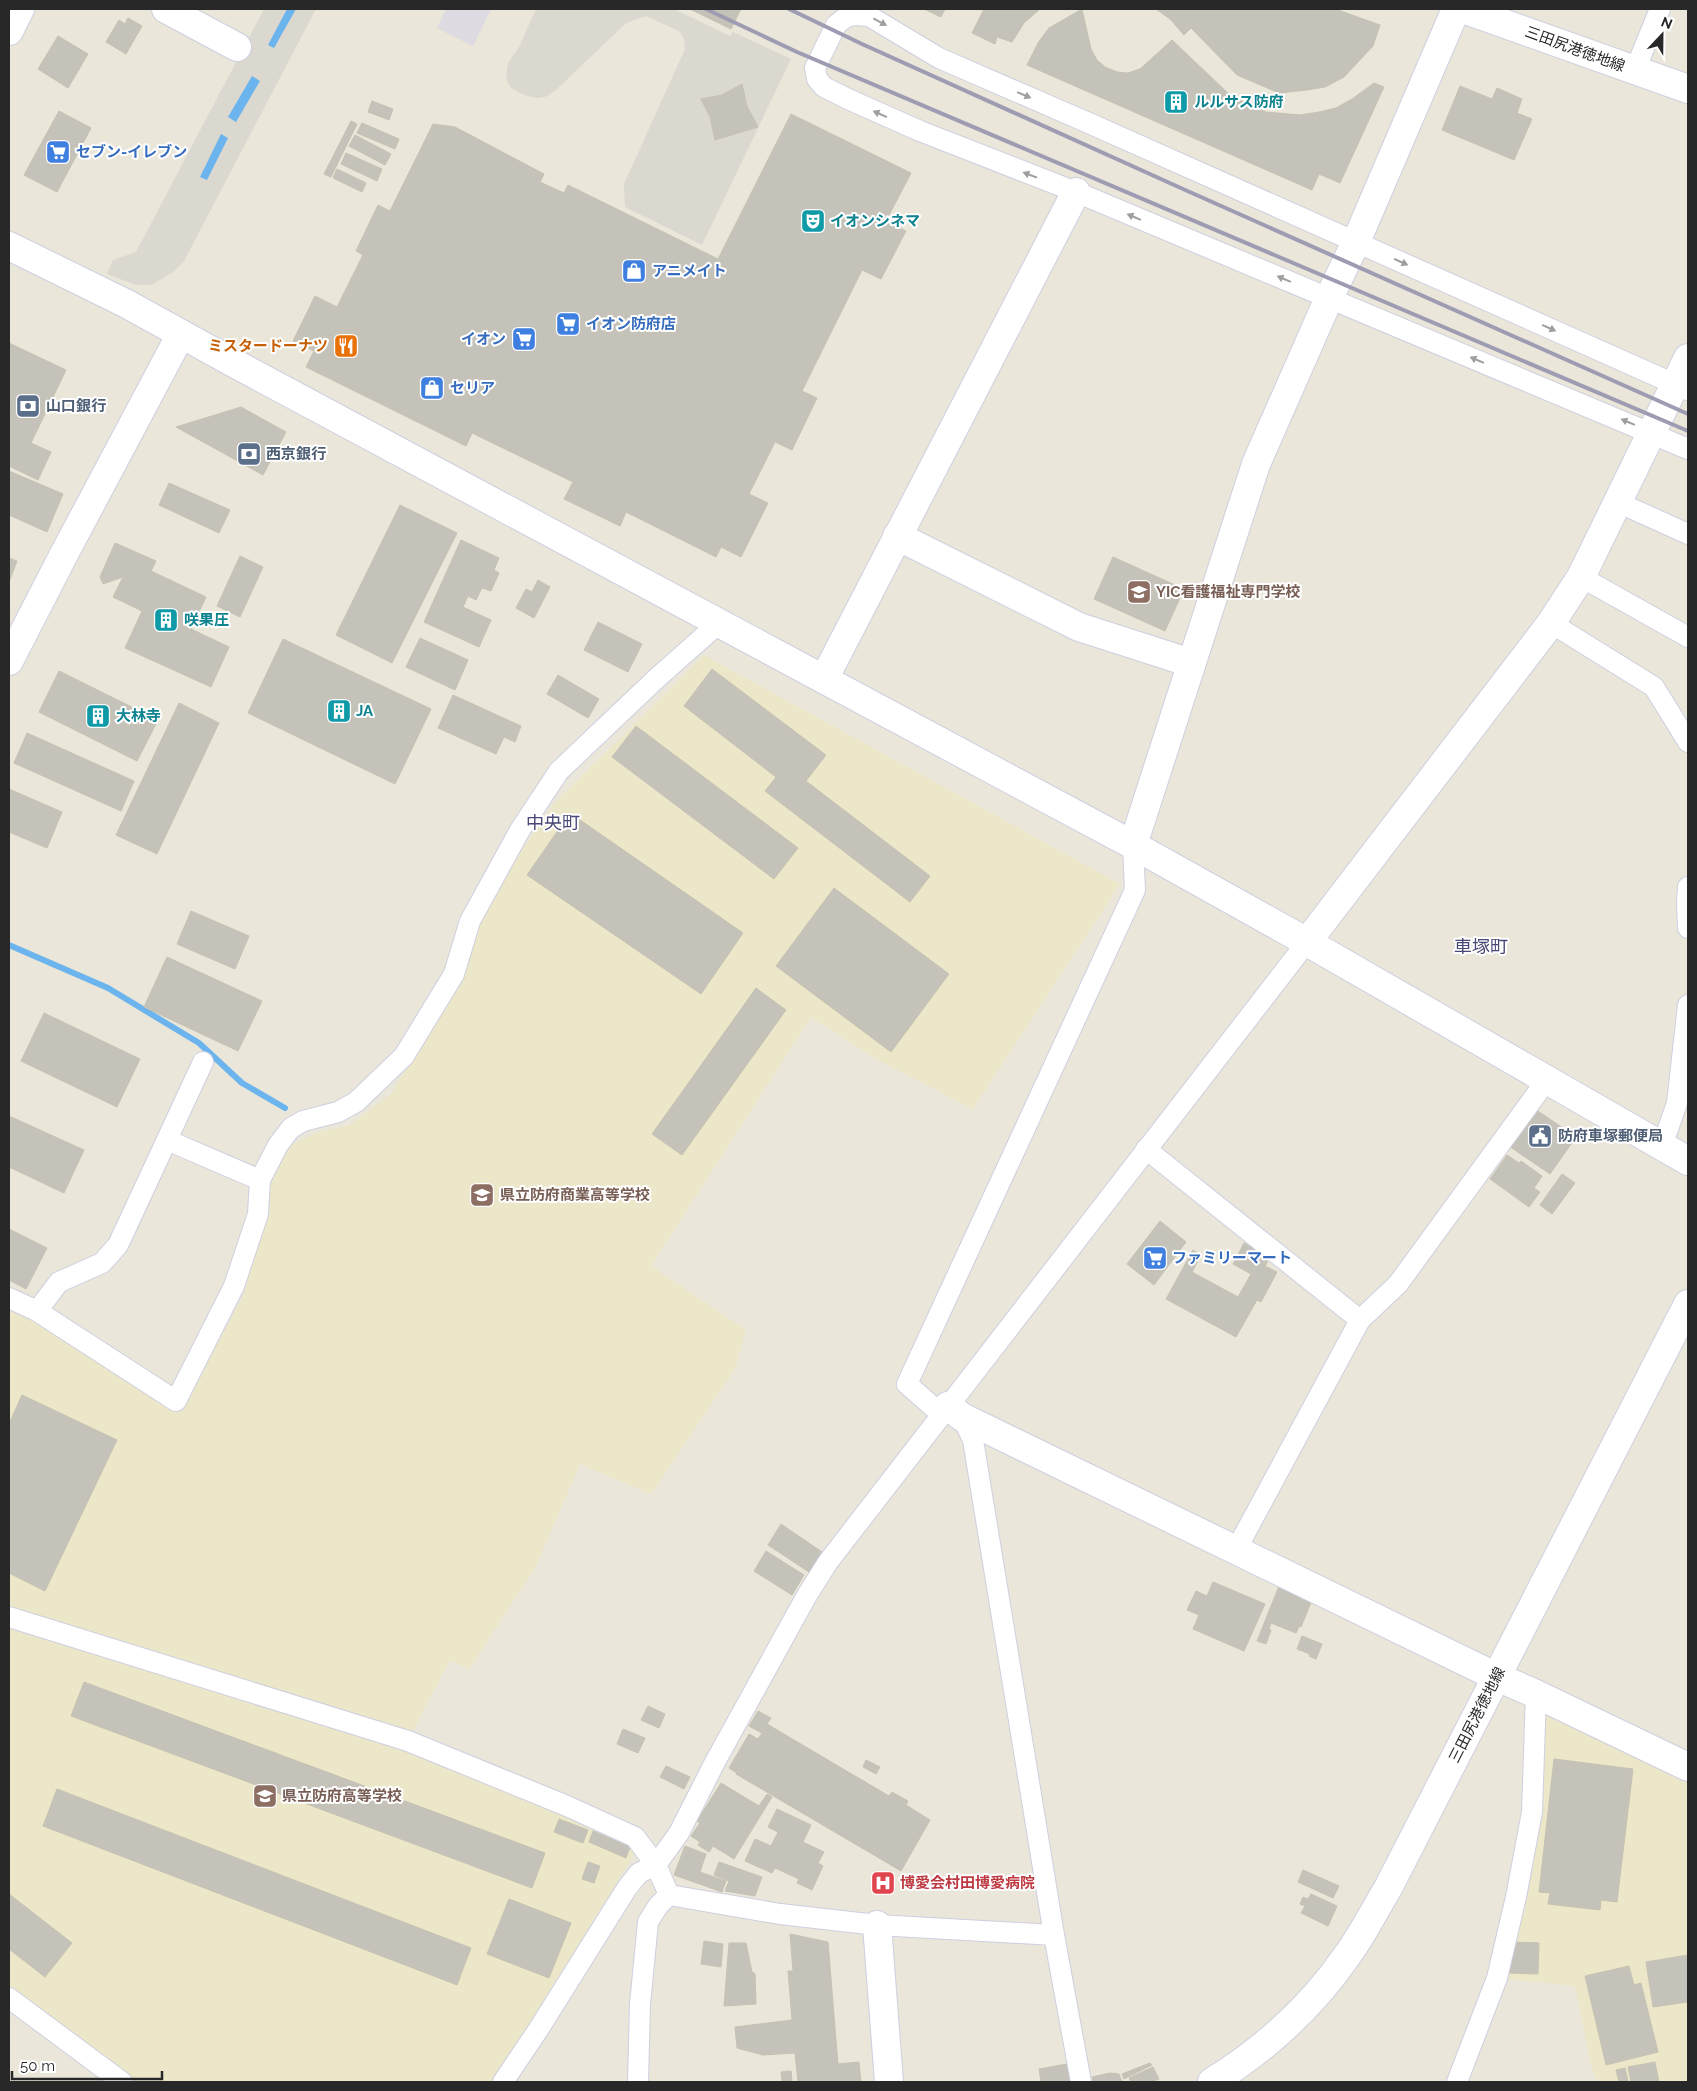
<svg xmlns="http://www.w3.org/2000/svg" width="1697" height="2091" font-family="Raleway,'Noto Sans JP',sans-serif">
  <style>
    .industrial { fill: #dedae2 }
    .education { fill: #ece7c8 }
    .plaza { fill: #dbd8d0 }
    .water { fill: #6bb4ed }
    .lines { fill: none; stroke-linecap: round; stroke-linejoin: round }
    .stream { stroke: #6bb4ed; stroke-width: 6 }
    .building { fill: #c5c2b9; stroke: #c5c2b3 }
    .street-casing { stroke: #cecfe1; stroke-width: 22 }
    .secondary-casing { stroke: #cecfe1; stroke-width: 30 }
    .street { stroke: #fff; stroke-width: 20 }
    .secondary { stroke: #fff; stroke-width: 28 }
    .rail { stroke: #9d9cb2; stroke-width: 4 }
    .oneway { fill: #9e9e9e }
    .labels { text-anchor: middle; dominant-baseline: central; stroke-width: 4; stroke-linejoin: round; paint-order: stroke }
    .street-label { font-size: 15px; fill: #282828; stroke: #fff }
    .culture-label { font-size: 15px; font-weight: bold; fill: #0d838f; stroke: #fff; text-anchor: start }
    .shop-label { font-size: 15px; font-weight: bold; fill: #366cbe; stroke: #fff; text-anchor: start }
    .food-label { font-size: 15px; font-weight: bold; fill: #c56008; stroke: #fff; text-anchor: end }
    .service-label { font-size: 15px; font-weight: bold; fill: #4e5e75; stroke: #fff; text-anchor: start }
    .education-label { font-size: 15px; font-weight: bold; fill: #785e54; stroke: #fff; text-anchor: start }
    .health-label { font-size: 15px; font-weight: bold; fill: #be3a42; stroke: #fff; text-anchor: start }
    .quarter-label { font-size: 18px; fill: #494977; stroke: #fff }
  </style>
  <rect width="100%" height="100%" fill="#eae6d9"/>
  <path class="industrial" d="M446,9H491L473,46L437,28Z"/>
  <g class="education">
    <path d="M704,655L1120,884L973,1109L876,1059L811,1017L651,1266L746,1330L735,1369L651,1494L580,1464L535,1568L469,1669L450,1660L410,1736L9,1608V1311L42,1322L178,1413L243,1297L268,1209L270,1181L291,1145L319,1132L350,1125L392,1093L453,990L484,905L554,804Z"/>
    <path d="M9,1617L408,1741L636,1851L493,2082H133L9,1985Z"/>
    <path d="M1536,1694L1688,1767V2082H1597L1592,2069L1575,1986L1497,1978L1516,1897Z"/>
  </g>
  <g class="plaza">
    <path d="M264,9H316L184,261L172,273L151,285H136L107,274L113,260L136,252Z"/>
    <path d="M536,9H674L730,36L733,32L791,59L702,245L625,207L624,184L685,49L684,39L679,31L646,16L626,23L556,90L545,97L536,98L524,95L511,88L506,79L508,63L519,47Z"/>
  </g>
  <g class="water">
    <path d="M287,9H296L274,48L268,45Z"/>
    <path d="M252,76L260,81L236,122L228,117Z"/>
    <path d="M221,134L228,138L207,180L200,177Z"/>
  </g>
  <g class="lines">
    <path class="stream" d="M9,945L108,988L199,1043L242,1083L285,1108"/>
  </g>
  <g class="building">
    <path d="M690,9H741L731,29Z"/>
    <path d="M924,9H945L941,17Z"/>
    <path d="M984,9H1040L1024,23L1012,42L997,37L995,44L972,33Z"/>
    <path d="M1082,9L1091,49L1097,60L1105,67L1117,72L1128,73L1140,69L1172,40L1231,96L1266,112L1300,115L1319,112L1336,108L1352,99L1374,83L1384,87L1340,183L1319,174L1312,190L1027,65L1038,43L1049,28Z"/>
    <path d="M1156,9H1335L1380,25L1373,46L1344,77L1325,87L1307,90L1279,93L1237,75L1191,28L1184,35L1170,19Z"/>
    <path d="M128,18L142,26L126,54L106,42L119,20L125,24Z"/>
    <path d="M58,36L88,54L68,88L38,69Z"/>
    <path d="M742,84L747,106L758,127L715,140L710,117L701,99L722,95Z"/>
    <path d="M1460,86L1492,99L1497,88L1522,99L1517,113L1532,119L1514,160L1442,130Z"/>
    <path d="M372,101L393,109L389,120L368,112Z"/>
    <path d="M59,111L91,128L57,192L24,175Z"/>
    <path d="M791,114L911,173L886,221L906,231L881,279L862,270L802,391L817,398L792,450L775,442L749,494L768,503L741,557L721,547L716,557L626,512L620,526L564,499L573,482L472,433L466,446L306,367L314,351L293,341L315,296L337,307L363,255L356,251L378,205L390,211L433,124L455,127L544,174L540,182L564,193L568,185L718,259Z"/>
    <path d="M351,121L357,124L331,177L324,174Z"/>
    <path d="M362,123L399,139L395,149L357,133Z"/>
    <path d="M355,135L391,154L385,165L349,146Z"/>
    <path d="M346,153L382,169L377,181L341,164Z"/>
    <path d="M337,169L366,183L362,192L333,178Z"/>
    <path d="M9,343L66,370L31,443L51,452L38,480L9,466Z"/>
    <path d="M241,407L286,432L263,475L176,427Z"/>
    <path d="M9,471L63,494L47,532L9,515Z"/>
    <path d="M169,483L230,510L219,533L159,505Z"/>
    <path d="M400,505L457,533L392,663L336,635Z"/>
    <path d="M461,540L499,558L494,570L499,573L491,591L482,588L476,600L468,596L463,607L491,620L479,647L424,622Z"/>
    <path d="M115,543L156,561L151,571L206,597L191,629L229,647L211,687L125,648L142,611L113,597L123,577L103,584L100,577Z"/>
    <path d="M240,556L263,567L240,617L217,606Z"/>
    <path d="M1113,557L1184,589L1165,631L1094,599Z"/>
    <path d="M9,558L17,561L9,582Z"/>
    <path d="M538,580L550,587L534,618L516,608L526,589L532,592Z"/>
    <path d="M598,622L642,644L628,672L584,650Z"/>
    <path d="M420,638L468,660L455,690L406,667Z"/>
    <path d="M283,639L431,709L395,784L248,713Z"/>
    <path d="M712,669L826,755L806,781L930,876L910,902L765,791L776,777L684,706Z"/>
    <path d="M59,671L158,720L137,761L39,712Z"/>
    <path d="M558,675L599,699L588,718L547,694Z"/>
    <path d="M453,695L521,726L515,742L504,737L496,754L438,728Z"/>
    <path d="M179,703L219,723L157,854L116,835Z"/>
    <path d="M636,726L798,848L774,879L612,757Z"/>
    <path d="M27,733L134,781L121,811L14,763Z"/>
    <path d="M9,789L62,812L47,848L9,832Z"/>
    <path d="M570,813L743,933L701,994L527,875Z"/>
    <path d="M834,888L949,974L891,1052L776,966Z"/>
    <path d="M191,911L249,936L235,969L177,944Z"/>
    <path d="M167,957L262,1001L238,1051L144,1007Z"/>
    <path d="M756,988L786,1010L682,1155L652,1134Z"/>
    <path d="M44,1013L140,1059L117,1107L21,1061Z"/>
    <path d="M1532,1107L1576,1137L1550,1174L1506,1144Z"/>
    <path d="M9,1116L84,1150L64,1193L9,1167Z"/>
    <path d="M1507,1155L1519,1163L1521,1161L1542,1176L1534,1188L1540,1192L1529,1207L1490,1179Z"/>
    <path d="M1562,1174L1575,1183L1552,1214L1540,1205Z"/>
    <path d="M1160,1221L1186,1242L1154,1285L1127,1264Z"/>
    <path d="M9,1229L47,1248L26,1289L9,1280Z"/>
    <path d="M1244,1243L1270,1257L1265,1266L1277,1272L1261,1302L1257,1300L1236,1337L1166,1299L1193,1250L1201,1255L1192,1272L1238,1297L1251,1274L1233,1264Z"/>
    <path d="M22,1395L117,1440L45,1591L9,1573V1424Z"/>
    <path d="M781,1524L822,1552L809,1572L768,1545Z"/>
    <path d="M766,1551L804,1575L792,1595L754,1571Z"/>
    <path d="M1213,1582L1265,1604L1244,1651L1193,1629L1199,1615L1187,1610L1196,1591L1207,1596Z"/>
    <path d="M1279,1586L1297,1593L1296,1596L1306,1600L1307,1598L1312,1600L1301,1627L1299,1626L1296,1633L1271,1623L1269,1629L1271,1630L1266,1644L1257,1641Z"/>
    <path d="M1302,1636L1322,1644L1316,1659L1309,1656L1310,1654L1297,1649Z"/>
    <path d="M84,1682L545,1853L532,1888L71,1716Z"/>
    <path d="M648,1706L665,1714L659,1728L641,1720Z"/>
    <path d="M758,1711L771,1718L767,1724L889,1796L892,1792L908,1801L906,1805L930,1820L901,1871L736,1774L737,1773L729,1768L749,1734L758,1739L762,1733L749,1726Z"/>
    <path d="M623,1729L645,1738L638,1753L617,1744Z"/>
    <path d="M1554,1759L1633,1769L1617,1902L1601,1900L1600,1910L1548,1904L1550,1893L1539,1892Z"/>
    <path d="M866,1760L880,1767L876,1774L863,1767Z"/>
    <path d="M666,1766L690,1777L684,1789L660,1777Z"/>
    <path d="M721,1783L759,1806L767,1794L772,1797L734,1859L713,1846L709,1852L698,1845L700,1842L691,1836L700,1823L697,1821Z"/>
    <path d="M57,1789L471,1948L457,1985L43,1826Z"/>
    <path d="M777,1809L811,1825L803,1842L824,1852L818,1863L823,1866L812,1890L797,1883L799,1879L775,1868L772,1873L745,1861L755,1839L771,1846L778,1832L768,1827Z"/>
    <path d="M559,1819L588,1830L583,1843L554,1832Z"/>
    <path d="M593,1831L630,1847L626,1858L589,1842Z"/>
    <path d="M685,1846L706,1854L700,1872L726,1881L722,1892L674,1875Z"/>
    <path d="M588,1862L600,1866L594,1883L582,1879Z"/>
    <path d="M719,1862L762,1877L755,1896L725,1891L729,1881L714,1875Z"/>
    <path d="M1303,1870L1339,1886L1333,1898L1298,1882Z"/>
    <path d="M9,1894L72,1943L45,1977L9,1949Z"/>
    <path d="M1311,1894L1337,1906L1328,1926L1301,1913L1305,1906L1300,1904L1303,1897L1308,1899Z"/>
    <path d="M509,1899L571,1923L549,1978L487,1954Z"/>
    <path d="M790,1934L828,1942L838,2064L859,2062L861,2082H798L795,2053L763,2055L737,2048L735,2027L792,2020L788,1971H793Z"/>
    <path d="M704,1941L723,1944L721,1967L701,1964Z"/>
    <path d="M1515,1942L1539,1943L1538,1974L1508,1973Z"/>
    <path d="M729,1943H746L752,1972L755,1974L756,2004L724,2006Z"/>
    <path d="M1688,1955V2002L1653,2007L1646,1962Z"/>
    <path d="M1629,1966L1634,1985L1641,1983L1658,2052L1606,2065L1585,1976Z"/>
    <path d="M1655,2062L1659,2082H1631L1628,2067Z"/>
    <path d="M1150,2063L1152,2065L1124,2079L1122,2074Z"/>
    <path d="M1067,2064L1070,2082H1041L1039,2069Z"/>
    <path d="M1153,2067L1159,2079L1151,2082H1131L1129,2078Z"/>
    <path d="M1625,2068L1628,2081L1619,2082L1616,2070Z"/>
    <path d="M791,2071L792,2081H782L781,2072Z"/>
    <path d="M1110,2073L1119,2074L1122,2082H1093L1092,2077Z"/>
  </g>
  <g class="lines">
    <defs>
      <g id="street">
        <path d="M1635,70L1660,9"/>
        <path d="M1688,390L1091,124L939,58L869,16L855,15L846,17L836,25L815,68L817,79L824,87L848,99L920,131L1076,192L1688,449"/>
        <path d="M1617,502L1688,534"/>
        <path d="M1581,577L1688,637"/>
        <path d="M1551,623L1654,687L1688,742"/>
        <path d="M1688,887L1687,902L1688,928"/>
        <path d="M167,1140L260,1180"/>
        <path d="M1662,1146L1677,1103L1688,1005"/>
        <path d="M1146,1149L1360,1320"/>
        <path d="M9,1298L37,1311L176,1401L234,1286L258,1214L260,1180L278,1145L291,1128L303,1121L338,1112L356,1102L404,1056L454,974L470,921L520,830L559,771L657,678L719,623"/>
        <path d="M37,1311L59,1282L102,1263L118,1245L203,1062"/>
        <path d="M941,1414L907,1384L1135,890L1133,845"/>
        <path d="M962,1417L973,1440L1054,1935L1081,2082"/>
        <path d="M1236,1550L1360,1320L1398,1284L1546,1081"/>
        <path d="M9,1617L408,1741L567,1806L635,1837L656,1865L669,1895L780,1914L877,1925L1054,1935"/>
        <path d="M9,1998L122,2082"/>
        <path d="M503,2082L538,2030L627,1888L639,1873L656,1865L679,1833L715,1762L806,1597L828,1562L1307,942"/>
        <path d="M638,2082L640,2004L648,1922L658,1906L669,1895"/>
        <path d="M1457,2082L1497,1978L1516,1897L1532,1812L1536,1694"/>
      </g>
      <g id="secondary">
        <path d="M166,9L237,47"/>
        <path d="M1463,9L1688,89"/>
        <path d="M9,31L20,9"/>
        <path d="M9,246L127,304L232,362L1133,845L1307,942L1688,1161"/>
        <path d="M897,536L1079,627L1191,663"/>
        <path d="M9,661L63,556L181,334"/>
        <path d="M824,679L1076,192"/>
        <path d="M1133,845L1256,464L1329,298L1356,242L1456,9"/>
        <path d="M1307,942L1551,623L1581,577L1688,358"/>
        <path d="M948,1406L962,1417L1497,1677L1536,1694L1688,1767"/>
        <path d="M877,1925L889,2082"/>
        <path d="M1212,2082C1265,2049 1310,2009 1346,1957C1362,1936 1374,1911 1388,1888L1688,1304"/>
      </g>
    </defs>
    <use href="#street" class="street-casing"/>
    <use href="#secondary" class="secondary-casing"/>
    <use href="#street" class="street"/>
    <use href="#secondary" class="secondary"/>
    <g class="rail">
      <path d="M706,9L797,52L1688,431"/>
      <path d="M789,9L862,44L1183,189L1688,414"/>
    </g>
  </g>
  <defs><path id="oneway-solid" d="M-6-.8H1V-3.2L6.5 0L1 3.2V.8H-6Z" transform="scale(1.25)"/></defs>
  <g class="oneway">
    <use href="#oneway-solid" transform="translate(880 22) rotate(28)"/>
    <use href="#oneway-solid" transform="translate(1024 95) rotate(23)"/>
    <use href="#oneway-solid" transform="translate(880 114) rotate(-156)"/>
    <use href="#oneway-solid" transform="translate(1030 175) rotate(-159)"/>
    <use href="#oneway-solid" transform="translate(1134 217) rotate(-157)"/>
    <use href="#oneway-solid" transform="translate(1401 262) rotate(24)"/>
    <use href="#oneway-solid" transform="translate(1284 279) rotate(-157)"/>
    <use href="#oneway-solid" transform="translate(1549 328) rotate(24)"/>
    <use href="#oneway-solid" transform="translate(1477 360) rotate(-157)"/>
    <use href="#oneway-solid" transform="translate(1628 422) rotate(-157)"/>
  </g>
  <defs>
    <symbol id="building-square" viewBox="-11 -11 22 22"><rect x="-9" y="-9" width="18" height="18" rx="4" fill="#0f9aa8" stroke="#fff"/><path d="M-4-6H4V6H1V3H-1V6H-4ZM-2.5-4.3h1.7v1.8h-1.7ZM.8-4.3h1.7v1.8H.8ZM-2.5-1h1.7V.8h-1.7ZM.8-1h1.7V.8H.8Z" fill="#fff"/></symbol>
    <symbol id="supermarket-square" viewBox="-11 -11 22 22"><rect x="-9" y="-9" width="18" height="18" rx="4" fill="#3f7fe0" stroke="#fff"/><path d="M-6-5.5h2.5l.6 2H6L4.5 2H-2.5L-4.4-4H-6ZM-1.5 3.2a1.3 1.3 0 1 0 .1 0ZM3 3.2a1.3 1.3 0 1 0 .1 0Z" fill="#fff"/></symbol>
    <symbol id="theatre-square" viewBox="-11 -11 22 22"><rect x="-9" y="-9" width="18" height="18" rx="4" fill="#0f9aa8" stroke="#fff"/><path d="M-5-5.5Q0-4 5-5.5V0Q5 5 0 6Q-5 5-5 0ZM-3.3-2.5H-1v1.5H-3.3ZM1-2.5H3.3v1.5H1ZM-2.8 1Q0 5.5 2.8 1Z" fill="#fff"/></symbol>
    <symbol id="shop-square" viewBox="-11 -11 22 22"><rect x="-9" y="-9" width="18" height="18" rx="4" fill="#3f7fe0" stroke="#fff"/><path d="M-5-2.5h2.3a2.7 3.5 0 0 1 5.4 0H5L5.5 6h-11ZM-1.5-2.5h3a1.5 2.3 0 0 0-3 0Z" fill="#fff"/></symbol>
    <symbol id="restaurant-square" viewBox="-11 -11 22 22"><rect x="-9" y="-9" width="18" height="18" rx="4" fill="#e8710a" stroke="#fff"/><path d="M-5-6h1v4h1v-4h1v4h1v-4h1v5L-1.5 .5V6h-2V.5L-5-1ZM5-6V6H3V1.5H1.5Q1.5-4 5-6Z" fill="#fff"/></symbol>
    <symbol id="bank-square" viewBox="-11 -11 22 22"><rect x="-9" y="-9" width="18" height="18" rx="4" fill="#5c6f8a" stroke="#fff"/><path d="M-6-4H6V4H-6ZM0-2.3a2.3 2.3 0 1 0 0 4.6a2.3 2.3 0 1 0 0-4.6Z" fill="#fff"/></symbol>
    <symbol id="university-square" viewBox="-11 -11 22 22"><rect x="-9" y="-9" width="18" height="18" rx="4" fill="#8d6e63" stroke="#fff"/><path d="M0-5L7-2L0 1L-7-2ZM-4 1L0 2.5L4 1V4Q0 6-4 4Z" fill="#fff"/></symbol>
    <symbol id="civic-square" viewBox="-11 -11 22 22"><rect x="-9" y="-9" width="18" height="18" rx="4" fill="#5c6f8a" stroke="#fff"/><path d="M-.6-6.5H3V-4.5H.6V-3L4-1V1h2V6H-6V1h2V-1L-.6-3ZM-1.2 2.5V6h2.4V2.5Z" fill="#fff"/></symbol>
    <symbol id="school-square" viewBox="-11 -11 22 22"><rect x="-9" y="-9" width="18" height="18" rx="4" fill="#8d6e63" stroke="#fff"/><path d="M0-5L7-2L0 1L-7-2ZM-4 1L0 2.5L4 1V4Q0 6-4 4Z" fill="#fff"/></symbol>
    <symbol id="hospital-square" viewBox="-11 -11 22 22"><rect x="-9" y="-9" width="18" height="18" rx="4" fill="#e0444e" stroke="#fff"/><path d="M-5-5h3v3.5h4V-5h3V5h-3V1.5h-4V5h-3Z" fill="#fff"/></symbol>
  </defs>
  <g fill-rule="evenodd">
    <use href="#building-square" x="1162" y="88" width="28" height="28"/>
    <use href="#supermarket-square" x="44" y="138" width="28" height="28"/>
    <use href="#theatre-square" x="799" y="207" width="28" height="28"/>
    <use href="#shop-square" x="620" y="257" width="28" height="28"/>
    <use href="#supermarket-square" x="554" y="310" width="28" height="28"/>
    <use href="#supermarket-square" x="510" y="325" width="28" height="28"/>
    <use href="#restaurant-square" x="332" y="332" width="28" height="28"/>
    <use href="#shop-square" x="418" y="374" width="28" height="28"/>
    <use href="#bank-square" x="14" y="392" width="28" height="28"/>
    <use href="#bank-square" x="235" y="440" width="28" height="28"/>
    <use href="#university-square" x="1125" y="578" width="28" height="28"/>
    <use href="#building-square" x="152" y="606" width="28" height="28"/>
    <use href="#building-square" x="325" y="697" width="28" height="28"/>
    <use href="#building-square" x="84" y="702" width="28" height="28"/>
    <use href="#civic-square" x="1526" y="1122" width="28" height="28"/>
    <use href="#school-square" x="468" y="1181" width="28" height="28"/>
    <use href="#supermarket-square" x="1141" y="1244" width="28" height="28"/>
    <use href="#school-square" x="251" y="1782" width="28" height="28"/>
    <use href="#hospital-square" x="869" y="1869" width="28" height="28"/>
  </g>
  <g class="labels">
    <g class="street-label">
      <text transform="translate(1575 49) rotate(20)">三田尻港徳地線</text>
      <text transform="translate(1477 1715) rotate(-63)">三田尻港徳地線</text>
    </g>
    <g class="culture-label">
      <text x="1194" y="102">ルルサス防府</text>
      <text x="830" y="221">イオンシネマ</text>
      <text x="184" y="620">咲果圧</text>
      <text x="356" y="711">JA</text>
      <text x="116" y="716">大林寺</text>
    </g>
    <g class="shop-label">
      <text x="76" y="152">セブン-イレブン</text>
      <text x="652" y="271">アニメイト</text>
      <text x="586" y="324">イオン防府店</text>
      <text x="506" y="339" text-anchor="end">イオン</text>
      <text x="450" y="388">セリア</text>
      <text x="1172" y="1258">ファミリーマート</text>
    </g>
    <g class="food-label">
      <text x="328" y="346">ミスタードーナツ</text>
    </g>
    <g class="service-label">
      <text x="46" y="406">山口銀行</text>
      <text x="266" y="454">西京銀行</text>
      <text x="1558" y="1136">防府車塚郵便局</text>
    </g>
    <g class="education-label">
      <text x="1156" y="592">YIC看護福祉専門学校</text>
      <text x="500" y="1195">県立防府商業高等学校</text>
      <text x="282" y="1796">県立防府高等学校</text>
    </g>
    <g class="health-label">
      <text x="900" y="1883">博愛会村田博愛病院</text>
    </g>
    <g class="quarter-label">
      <text x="553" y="822">中央町</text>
      <text x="1481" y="946">車塚町</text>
    </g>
  </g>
  <rect width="1697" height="2091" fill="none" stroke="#282828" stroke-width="20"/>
  <g transform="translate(1662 35) rotate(22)" stroke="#ffffff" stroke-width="4" paint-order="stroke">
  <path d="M0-4L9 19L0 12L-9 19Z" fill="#282828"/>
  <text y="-8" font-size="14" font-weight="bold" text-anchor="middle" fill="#282828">N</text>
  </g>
  <path d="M12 2071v8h150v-8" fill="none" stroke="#282828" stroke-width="2.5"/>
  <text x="20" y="2071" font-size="15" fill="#282828" stroke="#ffffff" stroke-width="4" paint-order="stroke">50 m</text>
</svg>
